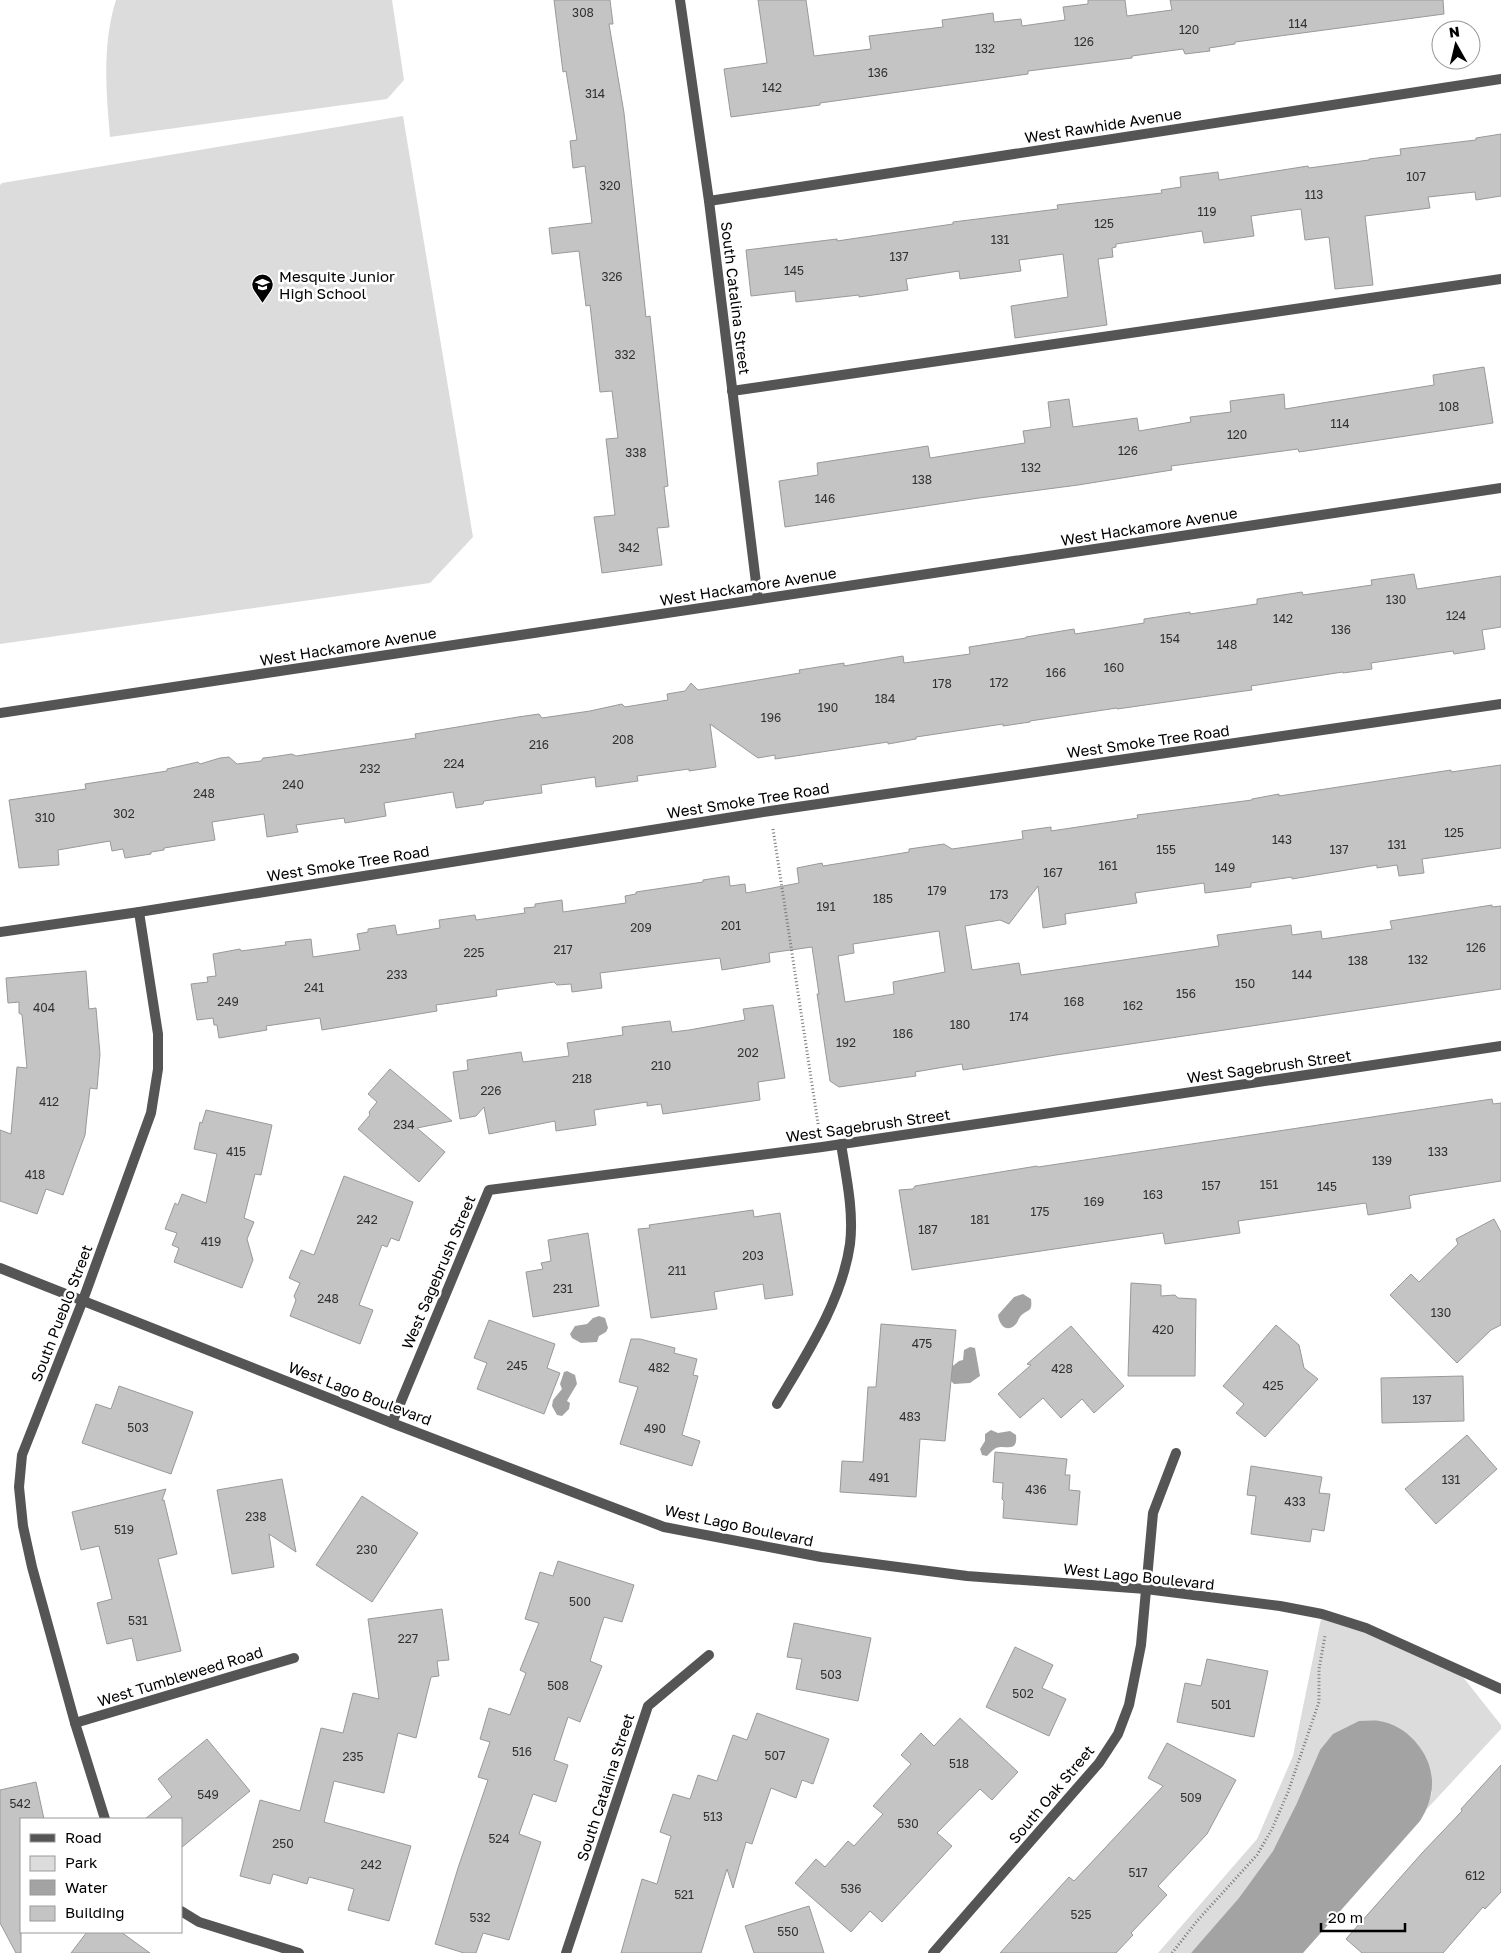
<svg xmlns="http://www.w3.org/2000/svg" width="1501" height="1953" font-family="'Golos Text',sans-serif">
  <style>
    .green { fill: #dcdcdc }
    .water { fill: #a3a3a3 }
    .building { fill: #c4c4c4; stroke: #999; fill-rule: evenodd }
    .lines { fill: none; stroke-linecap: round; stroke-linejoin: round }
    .path { stroke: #777; stroke-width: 3; stroke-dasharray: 1 2.5; stroke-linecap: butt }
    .service { stroke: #555; stroke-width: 10 }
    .minor { stroke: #555; stroke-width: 10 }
    .tertiary { stroke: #555; stroke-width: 10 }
    .labels { text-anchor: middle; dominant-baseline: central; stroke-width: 5; stroke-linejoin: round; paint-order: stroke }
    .number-label { font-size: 12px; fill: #313131 }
    .street-label { font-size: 15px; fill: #000; stroke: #fff }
    .poi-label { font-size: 15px; fill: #000; stroke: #fff; text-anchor: start }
  </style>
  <rect width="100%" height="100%" fill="#fff"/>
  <g class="green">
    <path d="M116,0H392L404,80L387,99L110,137C106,92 102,44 116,0Z"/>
    <path d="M403,116L473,537L430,583L0,644V185L2,183Z"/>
    <path d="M1322,1614L1455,1667L1501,1725V1729L1426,1810L1432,1793L1421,1750L1417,1743L1320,1750C1305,1783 1292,1819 1273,1851C1251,1888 1220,1921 1191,1953H1158L1257,1839L1293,1756Z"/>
  </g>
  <g class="water">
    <path d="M1023,1294L1031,1299C1033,1314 1026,1309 1020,1317C1018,1319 1018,1322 1016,1324C1007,1334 999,1325 998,1315L1014,1297Z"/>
    <path d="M599,1316L605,1318L608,1328L606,1332L599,1336L597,1342L581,1343L572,1338L570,1334L575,1326L587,1324L593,1318Z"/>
    <path d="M970,1347L975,1348L980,1376L970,1383L954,1384L949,1379V1369L959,1361L963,1360L964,1350Z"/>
    <path d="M567,1371L575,1375L577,1384L568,1399L567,1401L570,1403L569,1409L562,1416L557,1415L552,1406L553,1400L562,1389L560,1384L564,1372Z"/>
    <path d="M991,1430L998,1433L1010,1431L1016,1435C1018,1454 1005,1444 996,1448C992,1450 990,1453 987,1456L982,1455L980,1449L985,1441V1434Z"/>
    <path d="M1359,1721C1366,1721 1373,1720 1379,1721C1408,1725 1433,1755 1432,1784C1432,1797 1427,1810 1420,1821L1303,1953H1191L1239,1898L1273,1851L1296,1805L1320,1750L1333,1734Z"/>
  </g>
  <g class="building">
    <path d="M554,0H610L613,24H609L624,113L646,317L650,316L668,486L664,487L669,527L657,528L662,565L602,573L594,517L615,515L606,439L618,438L612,391L600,392L590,305L586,306L579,251L552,254L549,228L592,223L585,166L573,168L570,141L577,140L566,71L563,72Z"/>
    <path d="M758,0H806L814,56L871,49L869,36L943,27L942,20L993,13L994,22L1021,19L1022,26L1065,20L1063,7L1088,4V0H1125L1127,16L1172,10L1170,0H1443L1444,14L1235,42V44L1209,48L1210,51L1185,54L1183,49L1132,56V58L1028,71V74L820,103V105L731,117L724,69L767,63Z"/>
    <path d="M1501,134V196L1476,200L1475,192L1428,197L1430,208L1365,216L1373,285L1335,289L1329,237L1305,240L1301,209L1251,216L1254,236L1204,243L1202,231L1116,244V247L1112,248L1113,257L1098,259L1107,325L1015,338L1011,306L1068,297L1063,254L1019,260L1021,271L960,279L959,271L906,279L908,290L859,297V295L796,302L795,291L751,296L746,250L837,239V241L953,224V222L1058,209L1057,205L1162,193L1161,190L1181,187L1180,177L1218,172L1219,180L1308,166L1309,168L1369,160V159L1401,155L1400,149L1476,140V138Z"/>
    <path d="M1484,367L1493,423L1299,452L1298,449L1171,466L1172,470L1078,485L979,498L785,527L779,481L818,475L817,463L928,446L930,458L1025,443L1023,431L1051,427L1048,402L1069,399L1073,427L1137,418L1139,431L1191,422L1190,417L1231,412L1230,401L1284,394L1285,409L1434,385L1433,375Z"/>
    <path d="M1414,574L1417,589L1501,576V627L1482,630L1485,649L1454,654L1453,651L1371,663L1372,669L1343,673V672L1251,686L1252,690L1230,693L1117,709V708L1030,721V722L1003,726V724L916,737V739L888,744V742L775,759V755L758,758L710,724L716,767L689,771V769L637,776L638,781L596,787L595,777L541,785L542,793L484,801L483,804L456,808L453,792L384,803L386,816L345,823L344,818L296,825L298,832L267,837L264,814L212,822L215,840L164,848V850L151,852V854L125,858L123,849L112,851L110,841L58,850L59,865L19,868L9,800L86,789L85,784L167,771V769L198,762L200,764L220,758L229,757L237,764L261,761L263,758L272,757L292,754L296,756L416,738L415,734L518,717L539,714L542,718L590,711L622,704L625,707L668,700L667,694L685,691L691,683L698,690L800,673L799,670L844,663V666L903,656L904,663L970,654L969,647L1026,638V637L1074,629L1075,634L1144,623V619L1190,612V614L1257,604V599L1302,592L1303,595L1372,585L1371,580Z"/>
    <path d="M1501,765V848L1422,859L1424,873L1399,876L1397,865L1377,868V865L1292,879V877L1251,883V887L1205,893L1204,883L1135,893L1137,903L1065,914L1066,924L1043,928L1038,886L1009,924L1000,920L965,926L972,970L1019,963L1021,975L1219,946L1217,935L1291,925L1292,935L1321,931L1322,939L1392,929L1390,921L1492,905V907L1501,906V989L1056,1055L963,1070L962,1064L915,1072L916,1076L839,1087L830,1081L817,994H819L812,947L769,953L770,962L722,970L720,958L600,973L602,988L572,992L571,984L557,985L554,982L496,990L497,996L436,1005L437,1011L322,1030L320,1018L266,1026L267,1030L219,1038L217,1025H214L213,1018L197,1020L191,984L208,982L207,977L216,976L213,954L240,949L241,951L286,945L285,942L311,939L313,957L360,950L357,934L368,932V929L395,925L397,935L440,928L439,920L475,915L476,920L525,913L524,908L535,907V904L562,900L563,912L626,903L625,896L636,894V892L703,882V880L729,876L730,886L745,884L746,893L799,883L797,868L822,863L823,866L909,852V849L944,844L952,849L1023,839L1022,831L1051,827V831L1138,818L1137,815L1252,800V799L1279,794V796L1451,770V772ZM939,931L945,972L893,982L894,994L845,1002L838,956L854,953L853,944Z"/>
    <path d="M86,971L89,1009L96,1008L100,1054L97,1089L90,1088L85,1135L63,1195L46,1189L37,1214L0,1201V1130L11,1134L17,1067L27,1068L22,1015L19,1013V1002L8,1003L6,978Z"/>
    <path d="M773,1005L785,1078L758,1082L760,1100L663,1114L661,1104L647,1106V1102L594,1110L596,1125L556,1131L555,1121L489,1134L484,1107L476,1116L460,1119L453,1072L468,1070L467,1060L521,1052L523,1062L569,1056L567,1043L623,1035L622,1027L670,1021L672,1032L689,1030L745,1020L743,1009Z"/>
    <path d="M390,1069L452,1121L417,1128L445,1152L419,1182L358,1129L370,1115L369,1112L377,1102L368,1094Z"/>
    <path d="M1492,1099L1493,1104L1501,1103V1181L1412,1195L1409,1196L1411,1208L1368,1215L1366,1203L1238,1221L1240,1233L1165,1244L1163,1233L912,1270L899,1190L913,1189L915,1186L1037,1166L1038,1167Z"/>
    <path d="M206,1110L272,1125L261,1175L255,1174L244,1218L254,1222L247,1239L253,1260L242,1288L174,1262L179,1248L172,1245L177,1233L165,1229L175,1203L178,1205L182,1194L206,1203L217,1154L194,1149L200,1122L202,1123Z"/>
    <path d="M344,1176L413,1202L399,1241L391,1238L387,1247L382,1245L359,1305L373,1310L360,1344L290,1316L296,1300L294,1296L300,1283L289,1278L301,1250L314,1255Z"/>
    <path d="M753,1210L754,1217L780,1213L793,1295L765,1299L763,1284L714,1292L717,1309L651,1318L638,1229L650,1228L649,1225Z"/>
    <path d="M1494,1219L1501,1232V1325L1491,1330L1457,1363L1390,1295L1411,1274L1419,1282L1458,1244L1456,1239Z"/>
    <path d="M588,1233L599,1306L533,1317L526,1272L543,1269L541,1263L551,1261L548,1240Z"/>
    <path d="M1131,1283L1161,1285V1296L1175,1295L1178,1298L1196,1299L1195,1376H1128Z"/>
    <path d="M489,1320L555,1344L547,1368L560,1373L544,1414L477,1389L487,1363L474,1358Z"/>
    <path d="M881,1324L956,1330L945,1441L920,1439L916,1497L840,1492L842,1461L863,1462L868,1387H876Z"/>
    <path d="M1276,1325L1299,1345L1304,1368L1318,1379L1265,1437L1236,1413L1244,1404L1223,1386Z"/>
    <path d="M1071,1326L1124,1386L1094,1413L1082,1399L1061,1418L1043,1398L1020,1418L998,1394L1031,1365L1027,1364Z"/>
    <path d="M631,1339H640L675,1348L674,1353L697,1359L693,1375L698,1376L682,1435L700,1441L692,1466L620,1444L638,1387L619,1382Z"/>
    <path d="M1463,1376L1464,1421L1382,1423L1381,1378Z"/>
    <path d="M119,1386L193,1412L171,1474L82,1443L96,1404L111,1409Z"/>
    <path d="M1467,1435L1497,1469L1436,1524L1405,1489Z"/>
    <path d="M995,1452L1067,1459L1065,1475H1070L1069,1490L1080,1491L1077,1525L1003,1518L1004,1501L1002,1499L1003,1483L993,1482Z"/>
    <path d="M1251,1466L1322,1477L1319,1493L1330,1494L1324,1531L1312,1529L1310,1542L1251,1534L1256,1496L1247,1495Z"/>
    <path d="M282,1479L296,1552L269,1534L274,1567L232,1574L217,1490Z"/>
    <path d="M166,1489L162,1500H164L177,1554L158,1559L181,1651L137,1661L132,1638L107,1644L97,1603L112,1599L99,1546L81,1550L72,1512Z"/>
    <path d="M362,1496L418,1533L372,1602L316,1565Z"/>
    <path d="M558,1561L634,1585L622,1622L604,1617L590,1661L602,1666L580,1722L568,1717L554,1760L568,1765L556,1802L533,1794L519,1834L541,1842L509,1940L483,1933L476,1953H464L435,1944L458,1868L488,1780L478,1777L490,1742L480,1739L489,1708L510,1715L526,1673L520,1670L539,1623L525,1619L540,1572L553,1576Z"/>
    <path d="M442,1609L449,1660L437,1661L439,1676L431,1677L416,1738L398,1733L384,1793L334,1781L324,1822L411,1846L389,1921L348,1910L354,1889L309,1877L307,1884L273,1874L270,1884L240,1876L260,1800L300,1811L321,1728L343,1733L353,1693L379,1699L368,1619Z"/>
    <path d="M794,1623L871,1638L858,1701L796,1689L802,1659L787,1657Z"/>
    <path d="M1015,1647L1053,1665L1042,1688L1066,1699L1049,1736L986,1707Z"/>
    <path d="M1207,1659L1268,1671L1254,1737L1177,1722L1185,1683L1201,1686Z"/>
    <path d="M757,1713L829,1739L813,1784L802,1780L796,1798L771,1788L752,1844L746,1842L733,1888L727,1869L701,1953H621L642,1879L657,1884L671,1836L660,1832L673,1794L690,1799L698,1775L717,1781L733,1735L747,1740Z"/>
    <path d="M960,1718L1018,1772L992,1800L980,1789L937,1833L952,1846L882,1922L870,1911L851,1932L795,1883L816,1859L825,1867L848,1841L854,1846L883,1814L873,1806L911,1764L901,1755L921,1733L934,1746Z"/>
    <path d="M207,1739L250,1791L181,1848V1819H145L172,1797L158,1779Z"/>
    <path d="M1167,1743L1236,1780L1207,1834L1158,1886L1167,1895L1131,1933L1133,1935L1116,1953H1000L1069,1877L1074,1881L1163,1786L1148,1778Z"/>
    <path d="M1501,1765V1892L1485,1909L1483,1907L1443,1953H1362L1346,1939L1422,1853L1462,1811L1461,1809Z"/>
    <path d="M36,1782L44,1819H21V1953H16L0,1923V1790Z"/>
    <path d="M809,1906L824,1953H754L745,1926Z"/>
    <path d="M87,1932H121L150,1953H71Z"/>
  </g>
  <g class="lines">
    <g class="path">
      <path d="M773,829L819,1130"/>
      <path d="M1172,1953L1197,1921L1257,1855L1272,1829L1288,1792L1319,1702V1669L1325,1636"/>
    </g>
    <path class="service" d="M732,391L1501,279"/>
    <g class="minor">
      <path d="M680,0L709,201L758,599"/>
      <path d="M709,201L1501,79"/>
      <path d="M0,713L1501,488"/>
      <path d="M0,932L139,912L770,811L1501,704"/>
      <path d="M777,1404C806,1355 842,1301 850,1244C854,1211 846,1176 841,1144"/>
      <path d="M392,1423L489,1190L822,1147L1501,1046"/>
      <path d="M75,1723L294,1658"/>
      <path d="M105,1819L75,1723L32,1567L23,1526L19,1487L22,1455L83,1300L151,1113L158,1069V1034L139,912"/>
      <path d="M181,1911L199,1922L299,1953"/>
      <path d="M566,1953L648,1706L709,1655"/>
      <path d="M933,1953L1099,1763L1118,1734L1129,1705L1141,1645L1153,1513L1176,1453"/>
    </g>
    <path class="tertiary" d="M0,1268L392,1423L664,1527L821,1557L967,1576L1146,1589L1280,1606L1322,1614L1366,1628L1501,1689"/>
  </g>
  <defs>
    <symbol id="school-pin" viewBox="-11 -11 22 30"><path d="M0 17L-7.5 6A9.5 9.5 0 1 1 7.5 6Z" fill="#000" stroke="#fff"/><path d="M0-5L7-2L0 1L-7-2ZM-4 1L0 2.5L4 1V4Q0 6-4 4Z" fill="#fff"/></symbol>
  </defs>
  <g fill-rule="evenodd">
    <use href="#school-pin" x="250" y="272" width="25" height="34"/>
  </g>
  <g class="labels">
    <g class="number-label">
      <text x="583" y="12">308</text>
      <text x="1298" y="23">114</text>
      <text x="1189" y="29">120</text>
      <text x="1084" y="41">126</text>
      <text x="985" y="48">132</text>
      <text x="878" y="72">136</text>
      <text x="772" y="87">142</text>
      <text x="595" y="93">314</text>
      <text x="1416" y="176">107</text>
      <text x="610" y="185">320</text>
      <text x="1314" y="194">113</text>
      <text x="1207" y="211">119</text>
      <text x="1104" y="223">125</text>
      <text x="1000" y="239">131</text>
      <text x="899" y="256">137</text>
      <text x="794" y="270">145</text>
      <text x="612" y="276">326</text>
      <text x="625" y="354">332</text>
      <text x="1449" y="406">108</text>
      <text x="1340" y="423">114</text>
      <text x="1237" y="434">120</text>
      <text x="1128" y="450">126</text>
      <text x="636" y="452">338</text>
      <text x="1031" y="467">132</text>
      <text x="922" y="479">138</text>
      <text x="825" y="498">146</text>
      <text x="629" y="547">342</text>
      <text x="1396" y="599">130</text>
      <text x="1456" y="615">124</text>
      <text x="1283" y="618">142</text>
      <text x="1341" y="629">136</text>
      <text x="1170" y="638">154</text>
      <text x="1227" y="644">148</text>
      <text x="1114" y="667">160</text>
      <text x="1056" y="672">166</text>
      <text x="999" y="682">172</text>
      <text x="942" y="683">178</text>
      <text x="885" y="698">184</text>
      <text x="828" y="707">190</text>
      <text x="771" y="717">196</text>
      <text x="623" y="739">208</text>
      <text x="539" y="744">216</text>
      <text x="454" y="763">224</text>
      <text x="370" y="768">232</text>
      <text x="293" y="784">240</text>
      <text x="204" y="793">248</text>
      <text x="124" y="813">302</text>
      <text x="45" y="817">310</text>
      <text x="1454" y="832">125</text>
      <text x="1282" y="839">143</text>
      <text x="1397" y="844">131</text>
      <text x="1166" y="849">155</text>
      <text x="1339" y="849">137</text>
      <text x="1108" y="865">161</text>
      <text x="1225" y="867">149</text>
      <text x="1053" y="872">167</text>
      <text x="937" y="890">179</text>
      <text x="999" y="894">173</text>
      <text x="883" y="898">185</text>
      <text x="826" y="906">191</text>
      <text x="731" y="925">201</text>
      <text x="641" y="927">209</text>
      <text x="1476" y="947">126</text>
      <text x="563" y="949">217</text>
      <text x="474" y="952">225</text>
      <text x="1418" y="959">132</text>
      <text x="1358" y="960">138</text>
      <text x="397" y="974">233</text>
      <text x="1302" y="974">144</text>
      <text x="1245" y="983">150</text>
      <text x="314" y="987">241</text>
      <text x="1186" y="993">156</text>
      <text x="228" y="1001">249</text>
      <text x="1074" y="1001">168</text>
      <text x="1133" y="1005">162</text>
      <text x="44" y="1007">404</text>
      <text x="1019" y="1016">174</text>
      <text x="960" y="1024">180</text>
      <text x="903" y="1033">186</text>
      <text x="846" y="1042">192</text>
      <text x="748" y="1052">202</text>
      <text x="661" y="1065">210</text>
      <text x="582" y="1078">218</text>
      <text x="491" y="1090">226</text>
      <text x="49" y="1101">412</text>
      <text x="404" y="1124">234</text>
      <text x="236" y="1151">415</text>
      <text x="1438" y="1151">133</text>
      <text x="1382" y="1160">139</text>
      <text x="35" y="1174">418</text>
      <text x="1269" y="1184">151</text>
      <text x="1211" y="1185">157</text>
      <text x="1327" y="1186">145</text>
      <text x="1153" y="1194">163</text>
      <text x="1094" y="1201">169</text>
      <text x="1040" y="1211">175</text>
      <text x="367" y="1219">242</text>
      <text x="980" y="1219">181</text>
      <text x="928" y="1229">187</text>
      <text x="211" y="1241">419</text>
      <text x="753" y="1255">203</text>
      <text x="677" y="1270">211</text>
      <text x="563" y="1288">231</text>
      <text x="328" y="1298">248</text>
      <text x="1441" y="1312">130</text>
      <text x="1163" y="1329">420</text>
      <text x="922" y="1343">475</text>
      <text x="517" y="1365">245</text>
      <text x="659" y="1367">482</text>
      <text x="1062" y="1368">428</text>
      <text x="1273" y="1385">425</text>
      <text x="1422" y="1399">137</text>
      <text x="910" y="1416">483</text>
      <text x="138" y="1427">503</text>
      <text x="655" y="1428">490</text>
      <text x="879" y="1477">491</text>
      <text x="1451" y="1479">131</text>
      <text x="1036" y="1489">436</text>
      <text x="1295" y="1501">433</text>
      <text x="256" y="1516">238</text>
      <text x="124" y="1529">519</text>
      <text x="367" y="1549">230</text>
      <text x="580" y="1601">500</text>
      <text x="138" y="1620">531</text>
      <text x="408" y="1638">227</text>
      <text x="831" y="1674">503</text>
      <text x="558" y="1685">508</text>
      <text x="1023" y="1693">502</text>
      <text x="1221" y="1704">501</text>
      <text x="522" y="1751">516</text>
      <text x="775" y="1755">507</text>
      <text x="353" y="1756">235</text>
      <text x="959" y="1763">518</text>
      <text x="208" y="1794">549</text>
      <text x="1191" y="1797">509</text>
      <text x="20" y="1803">542</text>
      <text x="713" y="1816">513</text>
      <text x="908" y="1823">530</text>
      <text x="499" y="1838">524</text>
      <text x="283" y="1843">250</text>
      <text x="371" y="1864">242</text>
      <text x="1138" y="1872">517</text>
      <text x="1475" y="1875">612</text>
      <text x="851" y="1888">536</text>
      <text x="684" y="1894">521</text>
      <text x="1081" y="1914">525</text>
      <text x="480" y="1917">532</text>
      <text x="788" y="1931">550</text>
    </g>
    <g class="street-label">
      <text transform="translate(1103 125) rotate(-9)">West Rawhide Avenue</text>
      <text transform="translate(736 298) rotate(83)">South Catalina Street</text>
      <text transform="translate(1149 526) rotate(-9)">West Hackamore Avenue</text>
      <text transform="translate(748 586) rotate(-9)">West Hackamore Avenue</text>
      <text transform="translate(348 646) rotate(-9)">West Hackamore Avenue</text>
      <text transform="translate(1148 741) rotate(-8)">West Smoke Tree Road</text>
      <text transform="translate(748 800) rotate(-9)">West Smoke Tree Road</text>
      <text transform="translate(348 863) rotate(-9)">West Smoke Tree Road</text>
      <text transform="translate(1269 1066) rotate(-8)">West Sagebrush Street</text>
      <text transform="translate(868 1125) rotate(-8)">West Sagebrush Street</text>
      <text transform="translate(438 1272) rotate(-67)">West Sagebrush Street</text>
      <text transform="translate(61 1313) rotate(-69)">South Pueblo Street</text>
      <text transform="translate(360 1393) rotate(21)">West Lago Boulevard</text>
      <text transform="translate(739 1525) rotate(12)">West Lago Boulevard</text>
      <text transform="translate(1139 1576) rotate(6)">West Lago Boulevard</text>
      <text transform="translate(180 1676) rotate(-17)">West Tumbleweed Road</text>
      <text transform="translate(605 1787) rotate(-72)">South Catalina Street</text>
      <text transform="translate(1051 1794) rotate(-50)">South Oak Street</text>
    </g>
    <g class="poi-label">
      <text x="279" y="276">Mesquite Junior<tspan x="279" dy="17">High School</tspan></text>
    </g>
  </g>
  <rect x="20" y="1818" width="162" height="115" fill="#ffffff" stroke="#999999"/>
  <rect x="30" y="1834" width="25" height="8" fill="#555555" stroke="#999999"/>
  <text x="65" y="1843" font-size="15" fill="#000000">Road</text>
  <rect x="30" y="1856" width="25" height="15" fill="#dcdcdc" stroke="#999999"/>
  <text x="65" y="1868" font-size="15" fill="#000000">Park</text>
  <rect x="30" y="1880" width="25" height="15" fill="#a3a3a3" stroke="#999999"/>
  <text x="65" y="1893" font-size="15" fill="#000000">Water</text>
  <rect x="30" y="1906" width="25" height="15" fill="#c4c4c4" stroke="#999999"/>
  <text x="65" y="1918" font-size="15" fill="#000000">Building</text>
  <g transform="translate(1456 45) rotate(352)"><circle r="24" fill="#ffffff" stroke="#999999"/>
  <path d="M0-4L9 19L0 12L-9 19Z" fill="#000000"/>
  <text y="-8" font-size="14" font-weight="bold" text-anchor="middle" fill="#000000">N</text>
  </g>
  <path d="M1321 1923v8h84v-8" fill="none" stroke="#000000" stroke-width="2.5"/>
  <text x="1328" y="1923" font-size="15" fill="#000000" stroke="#ffffff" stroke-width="4" paint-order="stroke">20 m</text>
</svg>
